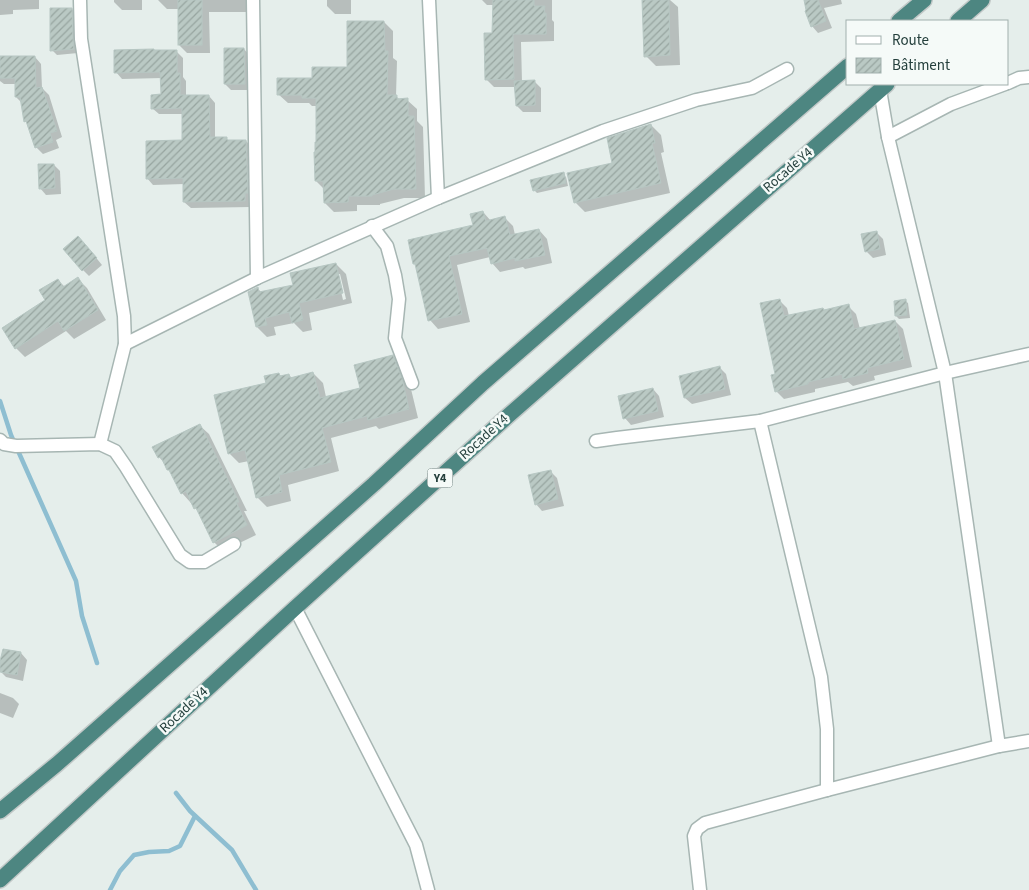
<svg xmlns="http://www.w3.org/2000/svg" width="1029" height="890" font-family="'Source Sans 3',sans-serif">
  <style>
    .shadow { fill: #0003; fill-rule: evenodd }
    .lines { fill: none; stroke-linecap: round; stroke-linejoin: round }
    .stream { stroke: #8ebed1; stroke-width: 4.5 }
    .building { fill: url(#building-hatch); stroke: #b7c7c3 }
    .minor-casing { stroke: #a7b6b3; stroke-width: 15 }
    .trunk-casing { stroke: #c2c9c8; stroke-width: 18 }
    .minor { stroke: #fff; stroke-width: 12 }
    .trunk { stroke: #4d8681; stroke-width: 15 }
    .labels { text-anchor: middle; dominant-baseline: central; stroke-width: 5; stroke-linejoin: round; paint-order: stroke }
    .shield { fill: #f5faf8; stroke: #637774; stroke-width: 1 }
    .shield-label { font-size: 12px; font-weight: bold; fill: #243f3c }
    .street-label { font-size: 14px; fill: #243f3c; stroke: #f5faf8 }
  </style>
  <defs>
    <pattern id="building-hatch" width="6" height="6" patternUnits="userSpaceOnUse" patternTransform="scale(1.25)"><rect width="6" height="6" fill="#bac9c4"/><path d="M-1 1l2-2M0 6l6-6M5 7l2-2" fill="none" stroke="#97a5a0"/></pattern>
  </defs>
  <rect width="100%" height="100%" fill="#e5eeeb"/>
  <g class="shadow">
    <path d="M0,0H39V9L13,10V14L0,15Z"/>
    <path d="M114,0H142V10H122L114,2Z"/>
    <path d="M158,0H252V12H209L210,53H187L179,45V9H167Z"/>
    <path d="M327,0H351V14H335L327,6Z"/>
    <path d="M482,0H552V20L554,22V41L521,42L522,82L534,81L541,88V112H523L517,106L516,87H494L486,79L494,34L493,5H487Z"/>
    <path d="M644,0H670L678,7L680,65L656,66L646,56Z"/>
    <path d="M806,0H841L842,4L824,8L832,28L818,33L812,26Z"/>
    <path d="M72,9L76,14L78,53L57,55L52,50Z"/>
    <path d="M384,22L393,31V58L397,61L396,96L400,100H407L417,109V121L423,127L425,198H404L380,204V205H357V211L334,212L325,203L324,189L316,181L317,106H312L309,103H288L278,94L313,79L348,68Z"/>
    <path d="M244,49L250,56L251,90H231L225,84Z"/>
    <path d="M176,51L183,58V77L186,81V96H209L215,103V138H226L229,141H246L252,147L251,207L191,208L184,202V184L153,185L147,178L183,141V114H159L152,108L162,96V78L122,79L116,72L155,52Z"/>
    <path d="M0,57H35L41,64L42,88L49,95L62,137L56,140L59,148L43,154L36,147L29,125L25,121L22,103L16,97V84H4L0,81Z"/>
    <path d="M651,125L661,135L664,152L661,153L670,193L585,212L575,202Z"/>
    <path d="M54,165L60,171L61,194L46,195L40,188Z"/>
    <path d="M563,174L566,177L568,186L537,193L534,190Z"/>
    <path d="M483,212L491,221L505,218L513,226L515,235L539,230L547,239L552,263L525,269L523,267L500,272L492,263L490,257L457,265L470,322L438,329L430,320L417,266L415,264L474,226Z"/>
    <path d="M876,232L883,239L886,255L873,258L866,251Z"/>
    <path d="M85,244L102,265L89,276L83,270Z"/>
    <path d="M336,264L346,274L352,303L309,313L312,330L303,332L294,323L274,327L276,335L267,337L257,327V288L262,293L294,285ZM337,274H340L346,299L343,300Z"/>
    <path d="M78,279L87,288L106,320L74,339L66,331L25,357L16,348L47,301L58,280L65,287Z"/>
    <path d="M779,300L787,308L789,316L825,311L848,306L856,314L860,329L895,321L903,329L912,367L874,376L875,380L853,386L848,382L815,389V392L784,399L776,391Z"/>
    <path d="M905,301L908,303L910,318L899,319L896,316Z"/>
    <path d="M392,356L402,366L411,389L418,418L379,429L376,426L331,438L339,471L288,485L291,501L267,507L257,497L249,461L239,463L229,453L268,384L279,374L282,377L289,375L292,378L313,373L323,383L326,397L361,388Z"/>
    <path d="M720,368L726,374L731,395L692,404L685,398L680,377Z"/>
    <path d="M653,389L659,396L664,417L631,425L625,418Z"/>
    <path d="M199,425L209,434L247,511H244L256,535L223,551L214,542L199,512L182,493L172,473L166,465L159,457Z"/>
    <path d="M550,471L557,478L564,506L542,511L536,504Z"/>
    <path d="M4,650L21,653L27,660L23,681L6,677L0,671Z"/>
    <path d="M0,693L13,698L19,704L13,718L0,713Z"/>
  </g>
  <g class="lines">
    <g class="stream">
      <path d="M0,401L11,435L76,581L82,616L97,663"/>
      <path d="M176,793L190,811L232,850L256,890"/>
      <path d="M110,890L120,871L134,855L149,852L169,851L180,846L195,816"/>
    </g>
  </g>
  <g class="building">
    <rect x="178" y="0" width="24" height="45"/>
    <path d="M493,0H534V6H545L544,13H546V34H513L514,79L485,80L484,33H492Z"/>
    <path d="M642,0H669L670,55L644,57Z"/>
    <path d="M804,0H818L826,21L811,27L805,11L806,10Z"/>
    <path d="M50,8H72L73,39L74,49L50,51Z"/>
    <path d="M347,21H384L385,51H388L387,95H397V99L408,98V116H414L416,189H394L372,195V196H348V202L324,203L323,181H315L314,152H315V142H316V98H302V95H277V78H312V67H347Z"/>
    <path d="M224,48H244L245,84H224Z"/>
    <path d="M154,49V50H177V73H180V95H209L210,137H227V140H246L248,193H245V201L183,202V178L146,179V141L182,140V108L151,109V95L161,94L160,72L114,73V50Z"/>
    <path d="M0,56H35L36,88L42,87L57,131L50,133L53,142L35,148L26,121L24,122L20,97H15V78H0Z"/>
    <path d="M535,80V105L516,106L514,81Z"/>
    <path d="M651,124L655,143H652L661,183L574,203L567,173L612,163L607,138Z"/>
    <path d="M38,164H54L55,188L39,189Z"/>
    <path d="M564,172L566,183L533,191L530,180Z"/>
    <path d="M483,211L486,221L505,216L510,235L539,229L545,255L515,261V258L491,264L487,248L449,256L462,314L428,321L415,264H413L408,240L473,225L470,214Z"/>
    <path d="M877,231L880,249L865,252L861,234Z"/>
    <path d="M78,236L97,258L82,271L63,249Z"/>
    <path d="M336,263L343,293L299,303L303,320L292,323L289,312L265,318L267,325L256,327L248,292L258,287L259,292L293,285L290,273Z"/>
    <path d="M78,277L98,310L64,331L58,321L15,349L2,328L45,300L39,290L58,279L63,287Z"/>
    <path d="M780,299L784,316L823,308L824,310L849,304L854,329L895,320L904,359L867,368L868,373L843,379L842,374L808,382V384L775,392L771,375L775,374L760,303Z"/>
    <path d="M906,299L907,315L895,316L894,301Z"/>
    <path d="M393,355L402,378L409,409L368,420L367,416L322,428L331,462L279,475L282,492L256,498L245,450L228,454L214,395L266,383L264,376L279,373L280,376L289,374L290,378L313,372L320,398L360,388L354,365Z"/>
    <path d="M720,366L725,389L684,398L679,376Z"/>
    <path d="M653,388L658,411L623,419L618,396Z"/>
    <path d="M200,424L239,502H236L247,525L213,543L196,508L194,509L186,491L181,494L169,470H167L161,457L158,458L152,447Z"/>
    <path d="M551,470L558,499L535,505L528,475Z"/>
    <path d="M3,649L21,652L17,675L0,672V661Z"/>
  </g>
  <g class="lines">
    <defs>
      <g id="minor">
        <path d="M80,0L81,39L124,316L125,344L100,444"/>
        <path d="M253,0L257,278"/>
        <path d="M429,0L438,198"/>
        <path d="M1008,83L1019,78L1029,77"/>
        <path d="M880,90L888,137L945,373L999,746"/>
        <path d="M888,137L951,104L1005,84"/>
        <path d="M372,226L387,246L395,275L399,299L395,338L412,383"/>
        <path d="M125,344L257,278L438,198L603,131L696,100L752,88L787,69"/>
        <path d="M760,421L821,677L827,729V790L999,746L1029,741"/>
        <path d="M0,440L4,444L16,446L100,444L115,451L126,467L180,555L190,562H204L234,544"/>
        <path d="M596,441L617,438L760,421L945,373L1029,354"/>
        <path d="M295,608L416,845L428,890"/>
        <path d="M700,890L694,836L697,829L705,823L827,790"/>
      </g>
      <g id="trunk">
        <path d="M899,21L924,0"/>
        <path d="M958,21L982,0"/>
        <path d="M0,811L57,764L374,484L483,383L848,66"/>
        <path d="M0,880L295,608L509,415L887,84"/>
      </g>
    </defs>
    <use href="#minor" class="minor-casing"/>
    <use href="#trunk" class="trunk-casing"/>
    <use href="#minor" class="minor"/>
    <use href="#trunk" class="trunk"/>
  </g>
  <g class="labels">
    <rect class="shield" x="427.5" y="468.5" width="25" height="19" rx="4"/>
    <g class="shield-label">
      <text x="440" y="478">Y4</text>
    </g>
    <g class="street-label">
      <text transform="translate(788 170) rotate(-41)">Rocade Y4</text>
      <text transform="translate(484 437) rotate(-42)">Rocade Y4</text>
      <text transform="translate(184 710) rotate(-43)">Rocade Y4</text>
    </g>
  </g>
  <rect x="846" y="20" width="162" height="65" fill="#f5faf8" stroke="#a1afad"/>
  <rect x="856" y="36" width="25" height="8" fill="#ffffff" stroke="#a1afad"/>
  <text x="892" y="45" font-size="15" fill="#243f3c">Route</text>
  <rect x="856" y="58" width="25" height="15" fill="url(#building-hatch)" stroke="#a1afad"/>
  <text x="892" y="70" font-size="15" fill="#243f3c">Bâtiment</text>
</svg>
